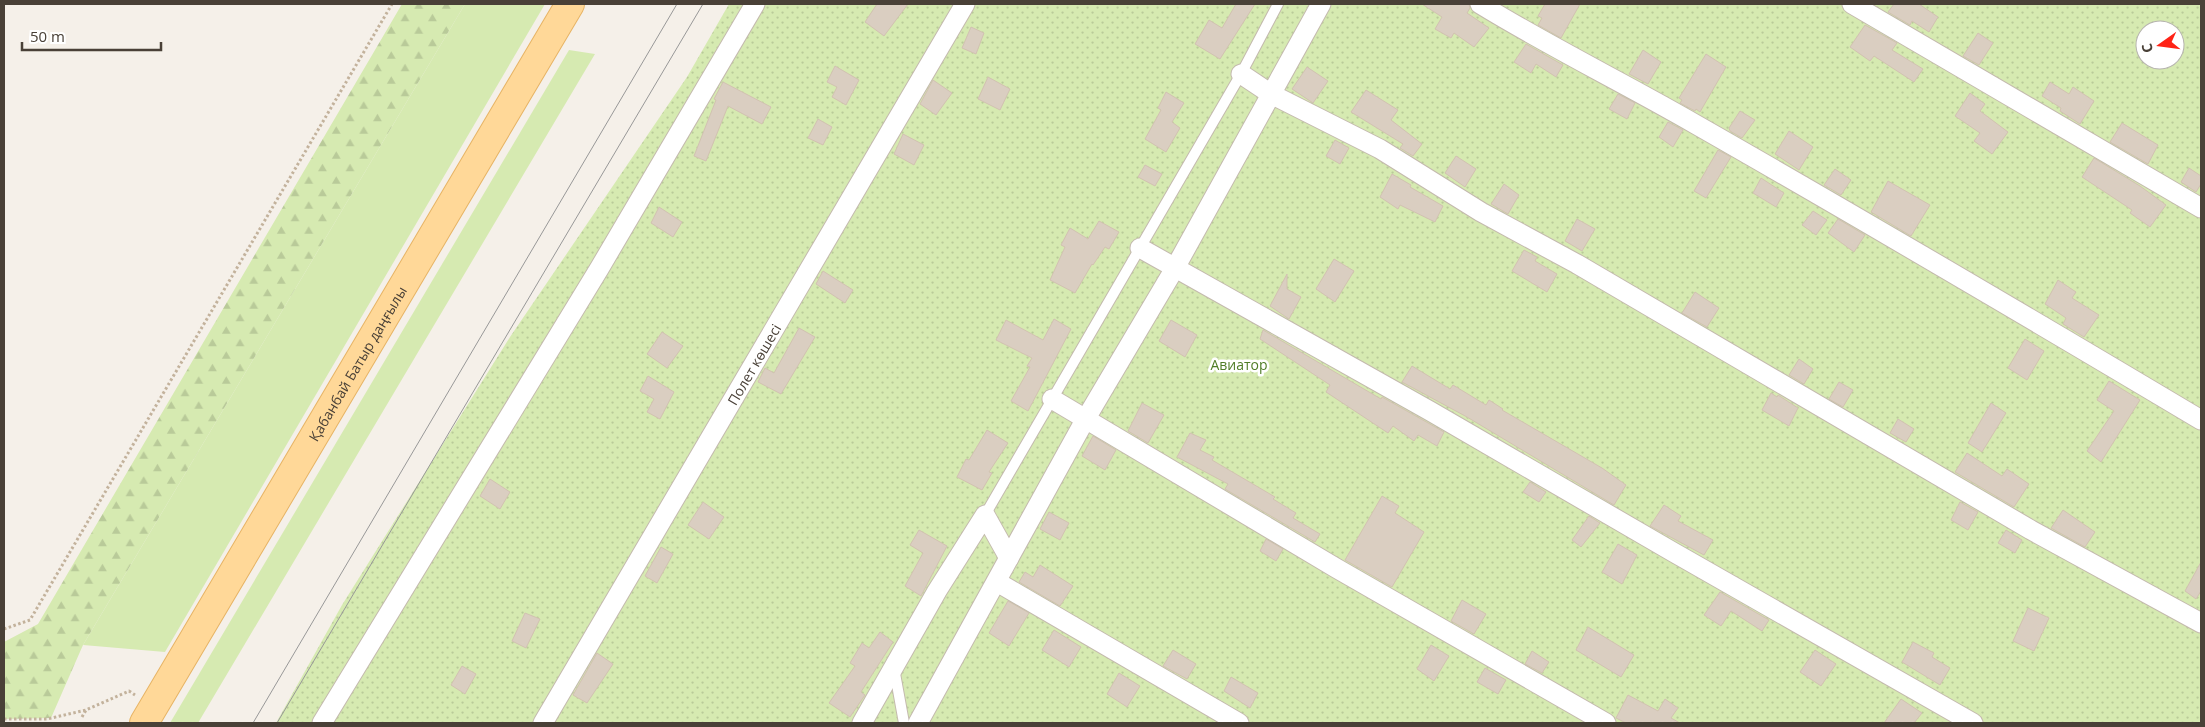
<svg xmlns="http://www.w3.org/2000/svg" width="2205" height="727" font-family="'Open Sans',sans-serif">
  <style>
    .grass { fill: #d6eab1 }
    .forest { fill: url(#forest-firs) }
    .garden { fill: url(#garden-dots); fill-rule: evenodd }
    .building { fill: #dacec1; stroke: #d2c2b1 }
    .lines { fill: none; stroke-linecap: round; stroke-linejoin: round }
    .lane-casing { stroke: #c4baae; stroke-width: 12 }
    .street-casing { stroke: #c4baae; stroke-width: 21 }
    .primary-casing { stroke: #e7b465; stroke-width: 30 }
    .path { stroke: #c3b29c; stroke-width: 3; stroke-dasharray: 2.5 2.5; stroke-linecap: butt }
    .lane { stroke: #fff; stroke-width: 10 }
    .street { stroke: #fff; stroke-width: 19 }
    .primary { stroke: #ffd898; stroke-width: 28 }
    .tram { stroke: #989898; stroke-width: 1 }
    .labels { text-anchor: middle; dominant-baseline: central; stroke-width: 5; stroke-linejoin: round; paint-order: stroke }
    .street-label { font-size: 14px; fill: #494037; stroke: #fff }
    .park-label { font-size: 14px; fill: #507d28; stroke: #fff }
  </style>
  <defs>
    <pattern id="forest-firs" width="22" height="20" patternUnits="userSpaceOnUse" patternTransform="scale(1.25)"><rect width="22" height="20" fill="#d6eab1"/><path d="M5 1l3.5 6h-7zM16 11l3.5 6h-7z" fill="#b9ca99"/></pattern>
    <pattern id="garden-dots" width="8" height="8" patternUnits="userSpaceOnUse" patternTransform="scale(1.25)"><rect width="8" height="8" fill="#d6eab1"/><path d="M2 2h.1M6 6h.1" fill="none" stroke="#b9ca99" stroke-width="1.8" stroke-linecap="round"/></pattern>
  </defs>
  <rect width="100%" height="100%" fill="#f5f0e9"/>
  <g class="grass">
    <path d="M465,4H545L165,652L83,645Z"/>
    <path d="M569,50L595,54L198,723H170Z"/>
  </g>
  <path class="forest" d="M402,4H465L83,645L51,718L4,719V642L38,624Z"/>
  <path class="garden" d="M729,4H2201V723H276L342,605L510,337L687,77ZM2145,30H2175V60H2145Z"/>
  <g class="building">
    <path d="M877,4H908L884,36L865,22Z"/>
    <path d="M1236,4H1255L1220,59L1195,44L1209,20L1222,28Z"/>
    <path d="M1422,4H1469L1470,8L1467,13L1489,28L1474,47L1454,33L1451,38L1435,29L1442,17Z"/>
    <path d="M1545,4H1580L1561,38L1538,25L1542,18L1538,16Z"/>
    <path d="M1894,4H1919L1938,17L1929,32L1912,21L1910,25L1888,12Z"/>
    <path d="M1865,25L1897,43L1892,50L1923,69L1914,82L1874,56L1870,61L1850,47Z"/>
    <path d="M971,27L984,33L976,54L962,48Z"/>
    <path d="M1978,33L1993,43L1979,65L1963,56Z"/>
    <path d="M1526,44L1563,65L1556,77L1536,64L1531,73L1514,62Z"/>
    <path d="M1643,50L1661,62L1648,84L1629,74Z"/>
    <path d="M1706,54L1726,67L1700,112L1696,109L1695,111L1680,103L1682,100L1679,98Z"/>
    <path d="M835,66L859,80L846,105L832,97L837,87L827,82Z"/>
    <path d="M1307,67L1328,81L1313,103L1292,89Z"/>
    <path d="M988,77L1010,89L1000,110L978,99Z"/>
    <path d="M933,80L952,93L936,115L920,104Z"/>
    <path d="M723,82L771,107L762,124L728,106L706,161L694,156L716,100L714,99Z"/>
    <path d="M2050,82L2069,94L2073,87L2094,101L2080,124L2060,111L2061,108L2042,96Z"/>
    <path d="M1366,90L1398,110L1391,120L1422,144L1413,156L1400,148L1403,144L1351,112Z"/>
    <path d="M1166,92L1184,103L1172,122L1180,128L1166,152L1145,139L1161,110L1158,108Z"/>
    <path d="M1970,93L1985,104L1980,111L2008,132L1992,154L1974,141L1980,133L1955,116Z"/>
    <path d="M1618,94L1635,103L1627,119L1609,109Z"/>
    <path d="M1740,111L1755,120L1742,138L1730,131L1729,128Z"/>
    <path d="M818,119L832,127L823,145L808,138Z"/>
    <path d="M1668,122L1683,130L1673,147L1659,137Z"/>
    <path d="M2122,123L2158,145L2148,164L2110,142Z"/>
    <path d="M1789,131L1813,147L1799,170L1775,154Z"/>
    <path d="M903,134L924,145L914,165L894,154Z"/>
    <path d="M1335,140L1349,148L1340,164L1326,156Z"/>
    <path d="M1718,150L1731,157L1706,198L1694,191Z"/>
    <path d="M1456,156L1476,169L1465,187L1445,173Z"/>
    <path d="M2094,158L2140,186L2166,205L2150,227L2130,213L2132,210L2082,177Z"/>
    <path d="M1145,165L1162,174L1155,186L1138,177Z"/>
    <path d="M2189,168L2201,176V184L2196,192L2181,182Z"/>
    <path d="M1835,169L1851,180L1841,195L1824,185Z"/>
    <path d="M1392,174L1411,185L1410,187L1443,206L1435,222L1400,205L1398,209L1380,197Z"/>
    <path d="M1761,178L1784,193L1776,207L1753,193Z"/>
    <path d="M1888,181L1930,205L1911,236L1871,212Z"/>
    <path d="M1504,184L1519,195L1508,214L1491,204Z"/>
    <path d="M659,207L682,222L673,237L651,223Z"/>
    <path d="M1813,211L1827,220L1816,235L1802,225Z"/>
    <path d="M1577,219L1595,229L1582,251L1565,241Z"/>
    <path d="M1838,219L1865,235L1854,252L1828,233Z"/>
    <path d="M1099,221L1119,232L1109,249L1105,247L1093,265L1092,264L1075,293L1050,280L1065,247L1061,245L1070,228L1088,239Z"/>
    <path d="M1524,250L1537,257L1535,261L1557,274L1547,292L1512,271Z"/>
    <path d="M1334,259L1354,271L1335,302L1316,289Z"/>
    <path d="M823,271L853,290L845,303L816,284Z"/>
    <path d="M1287,274V289L1301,297L1289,319L1270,306Z"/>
    <path d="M2058,280L2076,292L2072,298L2099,315L2084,337L2063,324L2066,318L2045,304Z"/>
    <path d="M1695,292L1719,308L1707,327L1682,313Z"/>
    <path d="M1054,319L1071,329L1028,411L1011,401L1030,367L1027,366L1032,358L996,340L1006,320L1043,340Z"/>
    <path d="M1171,320L1197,335L1185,357L1159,341Z"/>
    <path d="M799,328L815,337L781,394L758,382L765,368L774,373Z"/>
    <path d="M1263,330L1381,399L1382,397L1444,432L1437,446L1418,435L1414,441L1393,426L1388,433L1326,392L1330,385L1260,339Z"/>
    <path d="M662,332L683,346L667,368L647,354Z"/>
    <path d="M2025,339L2044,351L2027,380L2008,368Z"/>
    <path d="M1799,359L1813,369L1804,384L1789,375Z"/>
    <path d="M1412,366L1450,389L1453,385L1486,405L1489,400L1503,409L1502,410L1602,468L1626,485L1614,505L1467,417L1402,382Z"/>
    <path d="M648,376L674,392L660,419L647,412L654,399L640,391Z"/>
    <path d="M2109,381L2140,400L2101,462L2087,451L2114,411L2097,400Z"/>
    <path d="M1839,382L1853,390L1843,407L1829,399Z"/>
    <path d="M1771,393L1777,397L1778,395L1798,408L1789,426L1762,410Z"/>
    <path d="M1142,403L1164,415L1148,443L1128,431Z"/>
    <path d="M1991,403L2006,413L1982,452L1968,443Z"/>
    <path d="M1898,419L1914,429L1906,442L1890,433Z"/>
    <path d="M987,430L1008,443L989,472L992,473L982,490L957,477L966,459L969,460Z"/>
    <path d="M1190,433L1206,440L1200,450L1214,457L1212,460L1275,497L1273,499L1296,513L1293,518L1320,534L1315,542L1225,489L1228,484L1177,457Z"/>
    <path d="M1093,436L1116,450L1105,470L1082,456Z"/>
    <path d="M1967,453L2002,476L2007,469L2029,484L2014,507L1955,472Z"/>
    <path d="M490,479L510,492L500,509L480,496Z"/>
    <path d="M1530,482L1546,492L1539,502L1523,492Z"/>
    <path d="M1382,496L1399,506L1395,513L1424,532L1392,587L1345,560Z"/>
    <path d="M703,502L724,517L709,539L688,525Z"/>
    <path d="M1960,502L1978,512L1968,530L1951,520Z"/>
    <path d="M1664,505L1681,516L1678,521L1713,540L1704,555L1650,526Z"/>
    <path d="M2063,510L2095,532L2085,547L2051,528Z"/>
    <path d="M1049,512L1069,523L1060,540L1040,529Z"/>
    <path d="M1589,516L1600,523L1581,547L1572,540Z"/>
    <path d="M919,530L947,546L921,596L905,586L923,553L910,545Z"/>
    <path d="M2006,530L2022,540L2015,553L1998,543Z"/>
    <path d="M1266,539L1283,549L1276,561L1260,551Z"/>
    <path d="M1618,544L1637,555L1622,584L1602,572Z"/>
    <path d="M661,547L673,554L657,583L645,576Z"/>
    <path d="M2201,562V591L2196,599L2185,591Z"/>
    <path d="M1040,565L1073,586L1060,606L1019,582L1025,572L1033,577Z"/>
    <path d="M1720,592L1769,620L1762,631L1731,611L1721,626L1704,615Z"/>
    <path d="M1462,600L1486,614L1474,634L1451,621Z"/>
    <path d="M1008,601L1029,613L1009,646L989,633Z"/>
    <path d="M2028,608L2049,618L2034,651L2013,641Z"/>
    <path d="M525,613L540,619L526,648L512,641Z"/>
    <path d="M1588,627L1634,655L1621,677L1576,650Z"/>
    <path d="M1054,630L1081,647L1069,667L1042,650Z"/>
    <path d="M880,632L893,642L861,692L865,695L850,717L829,703L855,666L850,663L862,643L869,648Z"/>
    <path d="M1913,642L1934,653L1932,657L1950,668L1940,685L1902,662Z"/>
    <path d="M1431,645L1449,656L1434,681L1417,669Z"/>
    <path d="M1173,650L1196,664L1187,679L1163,666Z"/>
    <path d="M1815,650L1836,664L1821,686L1800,672Z"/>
    <path d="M1532,651L1549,662L1542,673L1525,664Z"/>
    <path d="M597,653L613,664L587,703L573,695Z"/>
    <path d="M462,666L476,674L465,694L451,685Z"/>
    <path d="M1485,668L1506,680L1498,694L1477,682Z"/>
    <path d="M1119,673L1140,686L1127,707L1107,694Z"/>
    <path d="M1231,677L1258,693L1250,708L1224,691Z"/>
    <path d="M1628,695L1658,711L1665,699L1678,708L1671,718L1680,723H1626L1616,718Z"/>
    <path d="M1901,699L1922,713L1914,723H1884Z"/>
  </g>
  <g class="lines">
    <defs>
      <g id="lane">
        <path d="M985,515L1241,74L1278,4"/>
        <path d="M894,668L904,723"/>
      </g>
      <g id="street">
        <path d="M1480,4C1550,47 1624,83 1695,124C1865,221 2033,320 2201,420"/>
        <path d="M1852,4L2201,208"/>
        <path d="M1241,74L1271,94L1380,149L1481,212L1577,264L2031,530L2201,623"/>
        <path d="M1140,248L1430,411L1673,552L1973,723"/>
        <path d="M1052,399L1336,568L1606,723"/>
        <path d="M997,582L1239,723"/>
        <path d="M322,723L599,269L755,4"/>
        <path id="s1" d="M543,723L965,4"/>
        <path d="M862,723L937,591L985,515L1009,558"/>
        <path d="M918,723L1085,420L1175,268L1321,4"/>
      </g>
      <g id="primary">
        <path id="s2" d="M144,723L570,4"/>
      </g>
    </defs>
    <use href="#lane" class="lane-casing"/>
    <use href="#street" class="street-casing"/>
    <use href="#primary" class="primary-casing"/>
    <g class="path">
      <path d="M4,629L30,620L392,4"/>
      <path d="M82,717L86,710L129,691L135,695"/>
      <path d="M4,719H47L86,710"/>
    </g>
    <use href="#lane" class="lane"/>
    <use href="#street" class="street"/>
    <use href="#primary" class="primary"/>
    <g class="tram">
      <path d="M253,723L677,4"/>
      <path d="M277,723L703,4"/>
    </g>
  </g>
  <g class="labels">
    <g class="street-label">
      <text stroke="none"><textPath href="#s2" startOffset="418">Қабанбай Батыр даңғылы</textPath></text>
      <text stroke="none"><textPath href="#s1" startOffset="416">Полет көшесі</textPath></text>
    </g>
    <g class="park-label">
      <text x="1239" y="364">Авиатор</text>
    </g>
  </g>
  <rect width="2205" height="727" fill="none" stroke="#494037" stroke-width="10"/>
  <g transform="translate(2160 45) rotate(256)"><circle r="24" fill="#ffffff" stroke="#b6b3af"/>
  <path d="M0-4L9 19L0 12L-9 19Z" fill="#ff2316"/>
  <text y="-8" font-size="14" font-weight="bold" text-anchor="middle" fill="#494037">С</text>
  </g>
  <path d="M22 42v8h139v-8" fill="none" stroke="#494037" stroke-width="2.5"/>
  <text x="30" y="42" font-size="15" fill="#494037" stroke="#ffffff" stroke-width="4" paint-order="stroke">50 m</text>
</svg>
